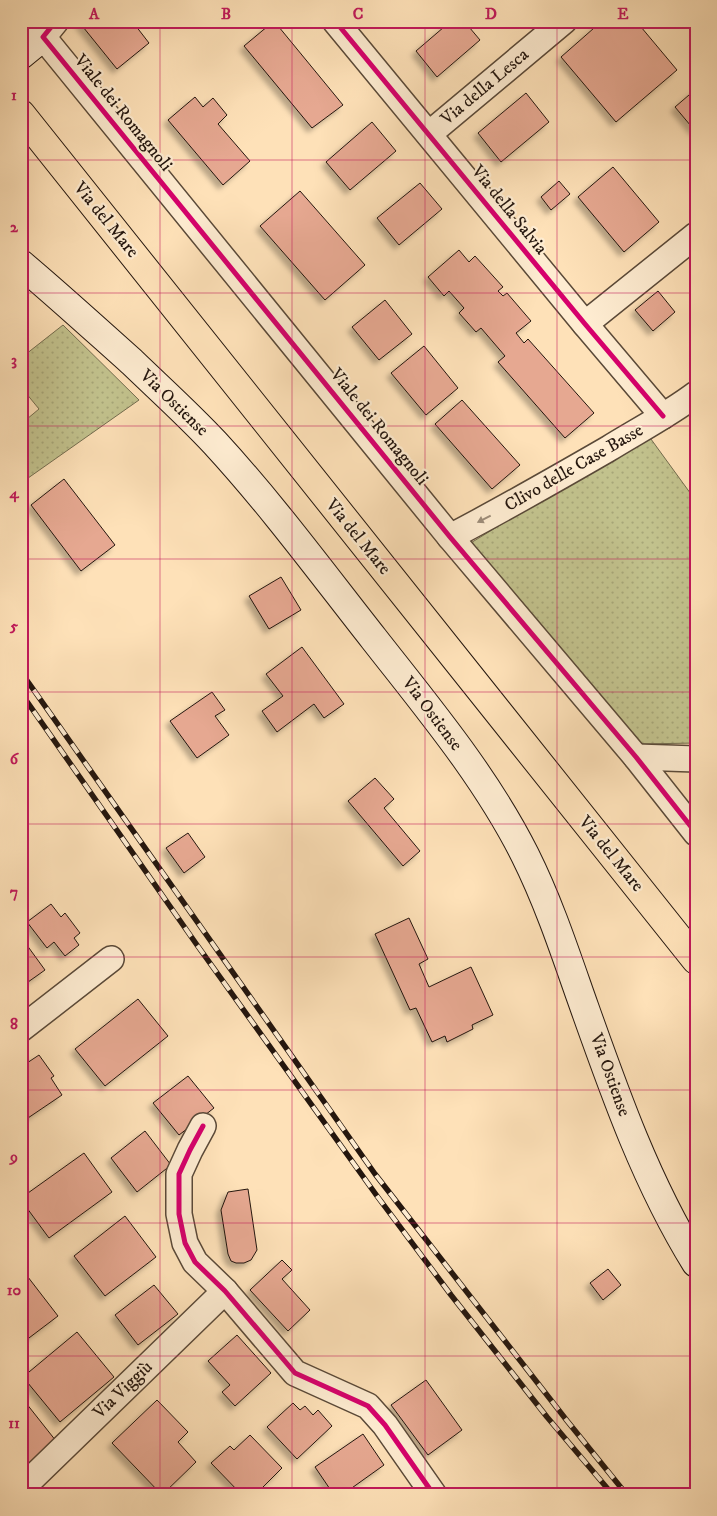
<svg xmlns="http://www.w3.org/2000/svg" width="717" height="1516" font-family="'IM FELL DW Pica',serif">
  <style>
    .grass { fill: url(#grass-dots); stroke: #736c4e }
    .building { fill: #e6a891; stroke: #24160e; filter: url(#shadow) }
    .lines { fill: none; stroke-linecap: round; stroke-linejoin: round }
    .minor-casing { stroke: #5a4938; stroke-width: 28 }
    .secondary-casing { stroke: #24160e; stroke-width: 30 }
    .primary-casing { stroke: #24160e; stroke-width: 30 }
    .minor { stroke: #feecd1; stroke-width: 25 }
    .secondary { stroke: #feecd1; stroke-width: 28 }
    .primary { stroke: #fee1b8; stroke-width: 28 }
    .rail-casing { stroke: #24160e; stroke-width: 5.5 }
    .rail { stroke: #feecd1; stroke-width: 4; stroke-dasharray: 11; stroke-linecap: butt }
    .cycleway-casing { stroke: #feecd1; stroke-width: 8 }
    .cycleway { stroke: #d6006c; stroke-width: 5 }
    .oneway { fill: #9c8c79 }
    .grid { fill: none; stroke: #c2185b; stroke-width: 1; stroke-opacity: 0.55 }
    .labels { text-anchor: middle; dominant-baseline: central; stroke-width: 4.5; stroke-linejoin: round; paint-order: stroke }
    .street-label { font-size: 18px; fill: #24160e; stroke: #feecd1 }
    .neatline { fill: none; stroke: #c2185b; stroke-width: 2 }
    .grid-label { font-size: 16px; text-anchor: middle; font-weight: bold; fill: #c2185b }
  </style>
  <defs>
    <pattern id="grass-dots" width="8" height="8" patternUnits="userSpaceOnUse" patternTransform="scale(1.25)"><rect width="8" height="8" fill="#c2c28d"/><path d="M2 2h.1M6 6h.1" fill="none" stroke="#a7a678" stroke-width="1.8" stroke-linecap="round"/></pattern>
    <filter id="shadow"><feDropShadow dx="-4.5" dy="4.5" stdDeviation="2.5" flood-color="#0004"/></filter>
  </defs>
  <rect width="100%" height="100%" fill="#fee1b8"/>
  <filter id="stains"><feTurbulence type="fractalNoise" baseFrequency=".004" numOctaves="4"/><feColorMatrix values="0 0 0 0 .2 0 0 0 0 .09 0 0 0 0 .02 0 0 0 .5 -.17"/></filter>
  <radialGradient id="worn" r=".72"><stop offset=".6" stop-color="#630" stop-opacity="0"/><stop offset="1" stop-color="#630" stop-opacity=".3"/></radialGradient>
  <g class="grass">
    <path d="M63,325L139,400L21,483V424L39,409L21,387V358Z"/>
    <path d="M648,435L696,501V743L640,744L469,544Z"/>
  </g>
  <g class="building">
    <path d="M132,21L149,43L117,69L79,22Z"/>
    <path d="M274,21L343,105L312,128L244,46Z"/>
    <path d="M451,21H464L480,40L437,77L416,51Z"/>
    <path d="M602,21H636L677,70L616,122L561,57Z"/>
    <path d="M696,89V132L675,107Z"/>
    <path d="M526,93L549,122L501,162L478,133Z"/>
    <path d="M195,97L203,107L213,98L227,115L218,124L250,161L223,185L168,120Z"/>
    <path d="M372,122L396,151L350,190L326,162Z"/>
    <path d="M613,167L659,222L624,252L578,197Z"/>
    <path d="M559,181L570,194L551,210L541,197Z"/>
    <path d="M420,183L442,209L399,245L377,218Z"/>
    <path d="M300,191L365,265L325,300L260,226Z"/>
    <path d="M459,250L469,262L475,256L503,287L498,291L503,296L507,293L531,321L516,333L524,343L528,339L594,413L565,438L498,362L505,356L481,328L476,332L459,313L464,308L449,291L444,296L428,277Z"/>
    <path d="M658,291L675,312L653,331L635,310Z"/>
    <path d="M385,300L412,334L379,360L352,327Z"/>
    <path d="M424,346L458,388L426,415L391,373Z"/>
    <path d="M462,400L520,465L492,489L435,424Z"/>
    <path d="M64,479L115,545L81,571L31,505Z"/>
    <path d="M281,577L301,610L269,629L249,596Z"/>
    <path d="M302,647L344,704L324,718L314,704L277,732L262,711L283,696L266,674Z"/>
    <path d="M212,692L225,710L215,716L229,735L197,758L170,721Z"/>
    <path d="M375,778L394,799L384,808L420,851L403,866L348,801Z"/>
    <path d="M188,833L205,857L184,873L166,848Z"/>
    <path d="M51,904L61,917L65,913L80,933L74,938L79,945L65,956L54,942L47,948L27,922Z"/>
    <path d="M409,918L428,959L419,964L429,987L471,967L493,1015L472,1025L473,1029L447,1042L445,1036L432,1042L416,1008L410,1010L375,934Z"/>
    <path d="M21,937L45,970L21,987Z"/>
    <path d="M138,999L168,1036L105,1086L75,1049Z"/>
    <path d="M39,1055L54,1076L51,1078L62,1095L25,1120L21,1115V1067Z"/>
    <path d="M188,1076L214,1108L179,1135L153,1103Z"/>
    <path d="M145,1131L171,1165L137,1192L111,1158Z"/>
    <path d="M84,1153L112,1192L49,1238L21,1200V1198Z"/>
    <path d="M248,1189L257,1250L251,1260L244,1263H236L231,1261L228,1254L221,1210L228,1192Z"/>
    <path d="M125,1216L156,1257L105,1296L74,1256Z"/>
    <path d="M282,1260L292,1270L282,1279L310,1310L288,1331L250,1290Z"/>
    <path d="M21,1268L58,1316L21,1344Z"/>
    <path d="M608,1269L621,1285L603,1300L590,1283Z"/>
    <path d="M154,1285L178,1314L138,1345L115,1315Z"/>
    <path d="M77,1332L114,1377L60,1422L23,1377Z"/>
    <path d="M237,1335L271,1373L235,1406L222,1392L230,1385L208,1361Z"/>
    <path d="M426,1380L462,1430L428,1455L391,1405Z"/>
    <path d="M157,1400L188,1432L178,1442L196,1462L162,1495L112,1443Z"/>
    <path d="M26,1403L60,1446L21,1476V1406Z"/>
    <path d="M293,1403L300,1410L305,1406L313,1415L318,1410L332,1426L297,1459L267,1427Z"/>
    <path d="M363,1434L384,1465L342,1495H334L315,1467Z"/>
    <path d="M250,1435L282,1468L255,1495H242L211,1463L230,1446L234,1450Z"/>
  </g>
  <g class="lines">
    <defs>
      <g id="minor">
        <path d="M56,21L43,37L450,537L636,757L696,833"/>
        <path d="M335,21L585,324L663,416"/>
        <path d="M429,134L564,21"/>
        <path d="M585,324L696,235"/>
        <path d="M450,537C504,509 556,479 608,449C637,431 668,415 696,394"/>
        <path d="M636,757L696,759"/>
        <path d="M21,1029L111,959"/>
        <path d="M203,1126L190,1150L179,1174V1214L185,1243L195,1262L225,1291L295,1373L368,1406L385,1425L434,1495"/>
        <path d="M21,1489L225,1291"/>
      </g>
      <g id="secondary">
        <path d="M21,55L43,37L29,21"/>
        <path d="M21,264C59,296 95,329 132,362C160,389 189,415 215,443C272,505 322,573 374,639C428,708 486,777 525,855C547,899 563,946 579,992C612,1085 644,1179 696,1263"/>
      </g>
      <path id="primary" d="M21,114L696,960"/>
    </defs>
    <use href="#minor" class="minor-casing"/>
    <use href="#secondary" class="secondary-casing"/>
    <use href="#primary" class="primary-casing"/>
    <use href="#minor" class="minor"/>
    <use href="#secondary" class="secondary"/>
    <use href="#primary" class="primary"/>
    <defs>
      <g id="rail">
        <path d="M21,672L375,1174L568,1422L627,1495"/>
        <path d="M21,693L197,945L377,1196L451,1295L547,1417L613,1495"/>
      </g>
    </defs>
    <use href="#rail" class="rail-casing"/>
    <use href="#rail" class="rail"/>
    <defs>
      <g id="cycleway">
        <path d="M56,21L43,37L450,537L636,757L696,833"/>
        <path d="M335,21L585,324L663,416"/>
        <path d="M203,1126L190,1150L179,1174V1214L185,1243L195,1262L225,1291L295,1373L368,1406L385,1425L434,1495"/>
      </g>
    </defs>
    <use href="#cycleway" class="cycleway-casing"/>
    <use href="#cycleway" class="cycleway"/>
  </g>
  <defs><path id="oneway-solid" d="M-6-.8H1V-3.2L6.5 0L1 3.2V.8H-6Z" transform="scale(1.25)"/></defs>
  <use class="oneway" href="#oneway-solid" transform="translate(484 519) rotate(153)"/>
  <path class="grid" d="M160,21V1495M292,21V1495M425,21V1495M557,21V1495M21,160H696M21,293H696M21,426H696M21,559H696M21,692H696M21,824H696M21,957H696M21,1090H696M21,1223H696M21,1356H696"/>
  <g class="labels">
    <g class="street-label">
      <text transform="translate(485 87) rotate(-40)">Via della Lesca</text>
      <text transform="translate(123 113) rotate(51)">Viale dei Romagnoli</text>
      <text transform="translate(509 210) rotate(51)">Via della Salvia</text>
      <text transform="translate(106 220) rotate(51)">Via del Mare</text>
      <text transform="translate(174 403) rotate(44)">Via Ostiense</text>
      <text transform="translate(379 427) rotate(51)">Viale dei Romagnoli</text>
      <text transform="translate(574 468) rotate(-30)">Clivo delle Case Basse</text>
      <text transform="translate(358 537) rotate(51)">Via del Mare</text>
      <text transform="translate(432 714) rotate(53)">Via Ostiense</text>
      <text transform="translate(611 854) rotate(51)">Via del Mare</text>
      <text transform="translate(610 1075) rotate(70)">Via Ostiense</text>
      <text transform="translate(123 1390) rotate(-44)">Via Viggiù</text>
    </g>
  </g>
  <rect width="717" height="1516" fill="none" stroke="#fee1b8" stroke-width="55"/>
  <rect x="28" y="28" width="662" height="1460" class="neatline"/>
  <g class="grid-label">
    <text x="94" y="19">A</text>
    <text x="226" y="19">B</text>
    <text x="358" y="19">C</text>
    <text x="491" y="19">D</text>
    <text x="623" y="19">E</text>
    <text x="14" y="100">1</text>
    <text x="14" y="232">2</text>
    <text x="14" y="365">3</text>
    <text x="14" y="498">4</text>
    <text x="14" y="631">5</text>
    <text x="14" y="764">6</text>
    <text x="14" y="897">7</text>
    <text x="14" y="1029">8</text>
    <text x="14" y="1162">9</text>
    <text x="14" y="1295">10</text>
    <text x="14" y="1428">11</text>
  </g>
  <rect width="100%" height="100%" filter="url(#stains)"/>
  <rect width="100%" height="100%" fill="url(#worn)"/>
</svg>
